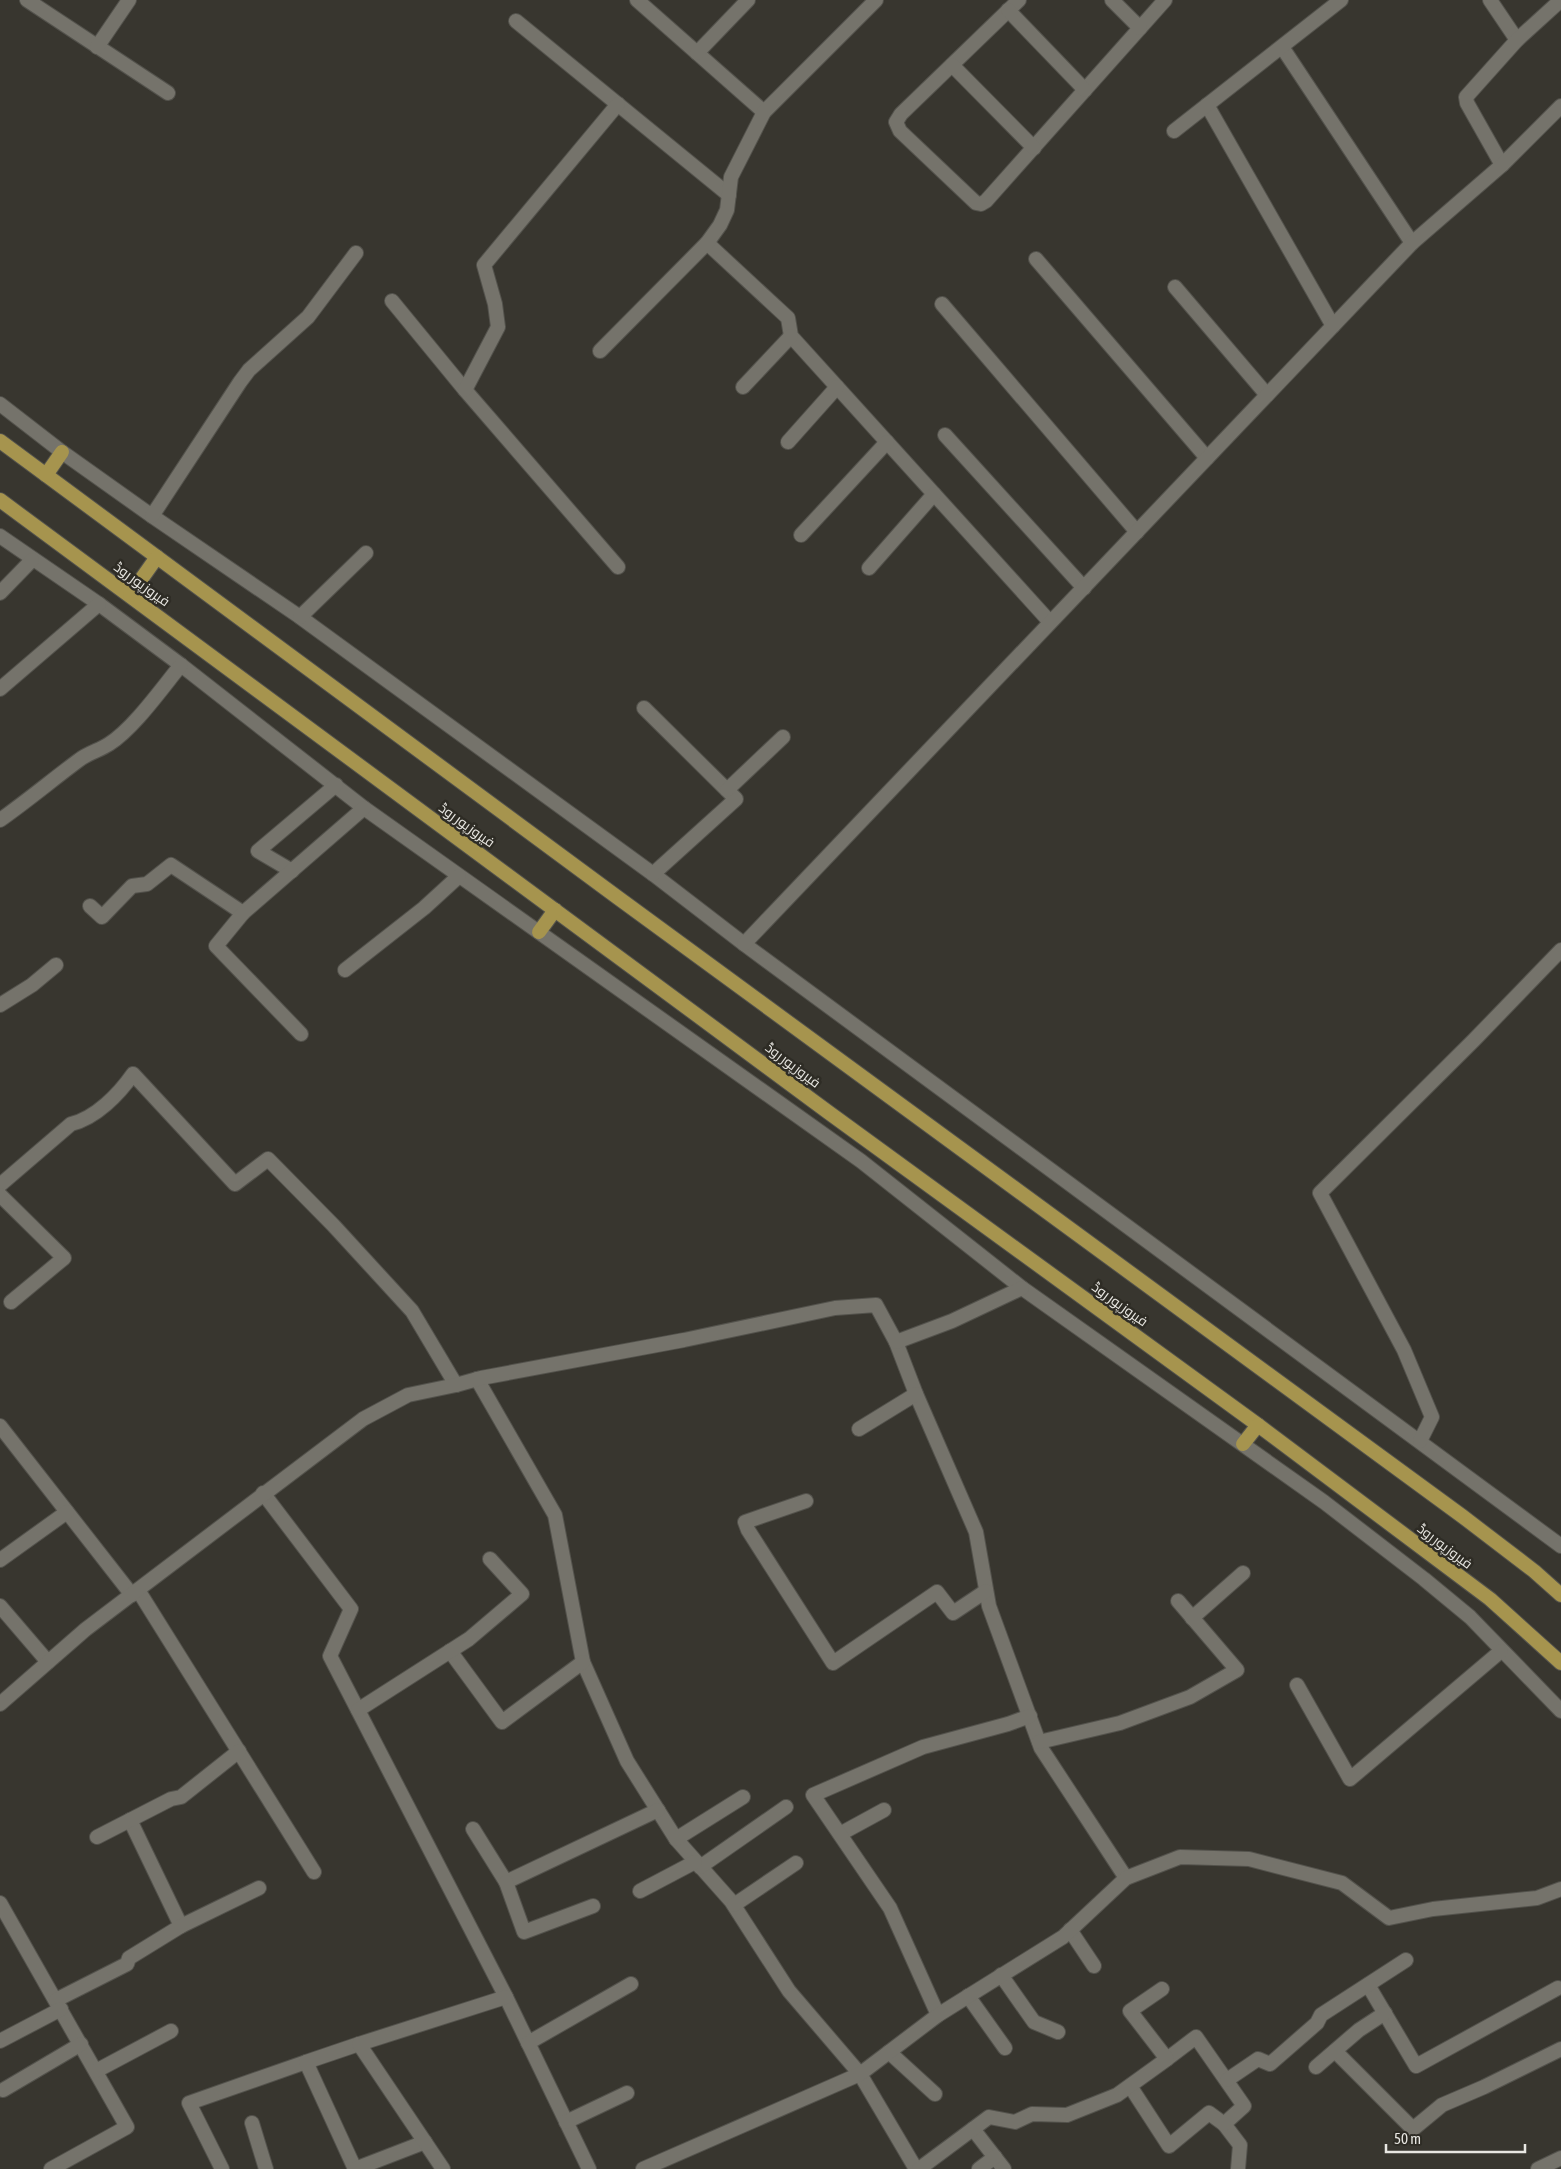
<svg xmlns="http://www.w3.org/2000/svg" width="1561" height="2169" font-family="'Asap Condensed',Cairo,sans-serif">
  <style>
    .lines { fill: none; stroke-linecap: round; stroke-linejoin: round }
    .minor-casing { stroke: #53524c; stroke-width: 16 }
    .tertiary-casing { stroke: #53524c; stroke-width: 16 }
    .trunk-casing { stroke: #53524c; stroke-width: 16 }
    .minor { stroke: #75736b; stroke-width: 14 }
    .tertiary { stroke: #75736b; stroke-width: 14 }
    .trunk { stroke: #a6944e; stroke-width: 14 }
    .labels { text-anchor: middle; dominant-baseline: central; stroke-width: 5; stroke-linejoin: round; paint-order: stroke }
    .street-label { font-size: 14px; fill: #e8e7e2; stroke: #2e2c25 }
  </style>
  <rect width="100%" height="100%" fill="#38362f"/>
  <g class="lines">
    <defs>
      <g id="minor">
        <path d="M27,0L168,93"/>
        <path d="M637,0L764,112"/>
        <path d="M1019,0L901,114L896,122L900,131L976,203L981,204L986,201L1165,0"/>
        <path d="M1112,0L1140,28"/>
        <path d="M1490,0L1517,40"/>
        <path d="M1008,10L1085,90"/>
        <path d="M516,21L729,195"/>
        <path d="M97,47L129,0"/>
        <path d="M1282,47L1412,243"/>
        <path d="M697,53L748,0"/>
        <path d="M952,65L1034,148"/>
        <path d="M1207,105L1333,326"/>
        <path d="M1174,131L1341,0"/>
        <path d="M1502,165L1467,103L1466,97L1517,40L1561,0"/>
        <path d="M707,243L788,318L791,336L1050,622"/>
        <path d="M1036,259L1207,458"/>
        <path d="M1175,287L1267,395"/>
        <path d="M392,301L465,390L618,567"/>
        <path d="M942,304L1137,532"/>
        <path d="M600,351L707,243L720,225L727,210L731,177L764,112L876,0"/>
        <path d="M743,387L791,336"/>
        <path d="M465,390L498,327L495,304L484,265L618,104"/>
        <path d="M0,404L62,452L152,516L300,617L653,874L744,944L1561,1546"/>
        <path d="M945,435L1084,588"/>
        <path d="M788,442L837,387"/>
        <path d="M152,516L240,382L249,370L308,317L356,253"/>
        <path d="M801,535L887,442"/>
        <path d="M0,536L99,604L181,665L364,808L861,1161L1022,1288L1324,1502L1424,1579L1470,1617L1561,1711"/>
        <path d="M869,568L934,494"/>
        <path d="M0,593L32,560"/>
        <path d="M300,617L366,553"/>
        <path d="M0,689L99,604"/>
        <path d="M644,708L736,799L653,874"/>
        <path d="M727,790L783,737"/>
        <path d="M0,820C27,801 52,780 79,760C88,753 100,750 109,744C134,728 162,688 181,665"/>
        <path d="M292,871L258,851L336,785"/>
        <path d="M90,906L102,917L132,886L147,884L171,865L243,913"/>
        <path d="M744,944L1412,243L1502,165L1561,106"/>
        <path d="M345,970L424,908L459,876"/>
        <path d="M0,1005L32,985L56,965"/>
        <path d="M301,1034L216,946L243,913L364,808"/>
        <path d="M0,1185L71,1124C96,1118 119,1094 133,1074L235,1184L268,1159L334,1226L412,1311L456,1385"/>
        <path d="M0,1195L64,1258L11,1302"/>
        <path d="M896,1342L916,1394L976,1532L989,1606L1041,1748L1126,1878"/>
        <path d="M477,1379L555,1515L583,1662L627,1761L676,1839L731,1901L789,1991L860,2074L916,2169"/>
        <path d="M0,1426L132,1595"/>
        <path d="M859,1429L916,1394"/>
        <path d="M1420,1441L1432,1417L1404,1350L1320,1193L1474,1040L1561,950"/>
        <path d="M263,1493L351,1609L330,1656L506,1997L589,2169"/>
        <path d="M806,1501L745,1522L748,1530L833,1663L937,1592L953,1613L986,1591"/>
        <path d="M0,1560L67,1512"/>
        <path d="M138,1590L314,1872"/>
        <path d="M0,1606L48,1662"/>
        <path d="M1192,1618L1243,1573"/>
        <path d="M450,1651L502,1722L583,1662"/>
        <path d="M1297,1685L1350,1779L1501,1651"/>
        <path d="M358,1710L469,1639L522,1594L490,1559"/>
        <path d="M1039,1742L1120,1723L1190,1697L1237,1670L1178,1601"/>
        <path d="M130,1820L181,1926"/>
        <path d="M473,1829L506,1882L658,1810"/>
        <path d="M840,1834L884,1810"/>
        <path d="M97,1837L171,1799L181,1797L239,1751"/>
        <path d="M676,1839L743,1797"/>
        <path d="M700,1867L786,1807"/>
        <path d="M506,1882L524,1932L593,1906"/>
        <path d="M640,1891L695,1862"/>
        <path d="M0,1903L127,2127L51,2169"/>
        <path d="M734,1905L796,1863"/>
        <path d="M1070,1930L1094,1966"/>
        <path d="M1001,1975L1034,2022L1058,2032"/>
        <path d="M1368,1985L1416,2066L1558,1988"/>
        <path d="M968,1996L1005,2048"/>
        <path d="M56,2000L127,1964L129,1958L181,1926L259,1888"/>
        <path d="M938,2015L890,1908L813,1795L923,1747L1008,1724L1030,1716"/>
        <path d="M0,2041L61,2009"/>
        <path d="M528,2043L631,1984"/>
        <path d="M1335,2051L1413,2129L1442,2105L1484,2087L1561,2049"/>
        <path d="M889,2052L935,2094"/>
        <path d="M1167,2059L1196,2037L1244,2106L1224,2124L1240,2145L1238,2169"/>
        <path d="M1316,2067L1359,2030L1385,2013"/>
        <path d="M96,2071L171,2031"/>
        <path d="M1227,2080L1258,2059L1270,2064L1317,2023L1321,2015L1406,1960"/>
        <path d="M1130,2086L1169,2146L1209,2113L1224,2124"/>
        <path d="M3,2090L81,2044"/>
        <path d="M566,2122L627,2093"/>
        <path d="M252,2123L266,2169"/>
        <path d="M973,2129L1004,2169"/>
        <path d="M222,2169L189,2103L306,2062"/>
        <path d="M355,2169L306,2062L359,2044"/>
        <path d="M355,2169L425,2142"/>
        <path d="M443,2169L359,2044L506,1997"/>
        <path d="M643,2169L860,2074L938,2015L1063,1937L1126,1878L1180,1857L1249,1859L1342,1883L1389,1918L1433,1909L1537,1898L1561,1889"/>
        <path d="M919,2169L989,2117L1015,2122L1032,2114L1067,2115L1117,2095L1167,2059L1130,2011L1162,1989"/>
        <path d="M979,2169L995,2157"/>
        <path d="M1538,2169L1561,2158"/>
      </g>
      <path id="tertiary" d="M0,1704L86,1629L363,1419L408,1395L456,1385L481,1378L684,1340L835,1308L876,1305L896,1342L952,1321L1022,1288"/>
      <g id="trunk">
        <path d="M0,441L617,897L1462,1516L1534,1571L1561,1595"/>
        <path d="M46,475L62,452"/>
        <path d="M0,500L828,1112L1258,1425L1490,1599L1561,1663"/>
        <path d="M130,595L157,557"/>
        <path d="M539,932L555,910"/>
        <path d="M1243,1444L1258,1425"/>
      </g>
    </defs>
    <use href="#minor" class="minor-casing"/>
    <use href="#tertiary" class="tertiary-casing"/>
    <use href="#trunk" class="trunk-casing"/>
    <use href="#minor" class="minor"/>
    <use href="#tertiary" class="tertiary"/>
    <use href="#trunk" class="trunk"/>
  </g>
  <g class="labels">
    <g class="street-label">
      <text transform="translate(142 584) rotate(36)">فیروزپور روڈ</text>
      <text transform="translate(467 825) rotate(36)">فیروزپور روڈ</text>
      <text transform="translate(793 1065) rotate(37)">فیروزپور روڈ</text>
      <text transform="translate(1120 1304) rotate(36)">فیروزپور روڈ</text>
      <text transform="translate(1445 1546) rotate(37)">فیروزپور روڈ</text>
    </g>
  </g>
  <path d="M1386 2144v8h139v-8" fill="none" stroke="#e8e7e2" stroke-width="2.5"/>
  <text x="1394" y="2144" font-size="15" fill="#e8e7e2" stroke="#2e2c25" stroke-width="4" paint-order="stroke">50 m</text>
</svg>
